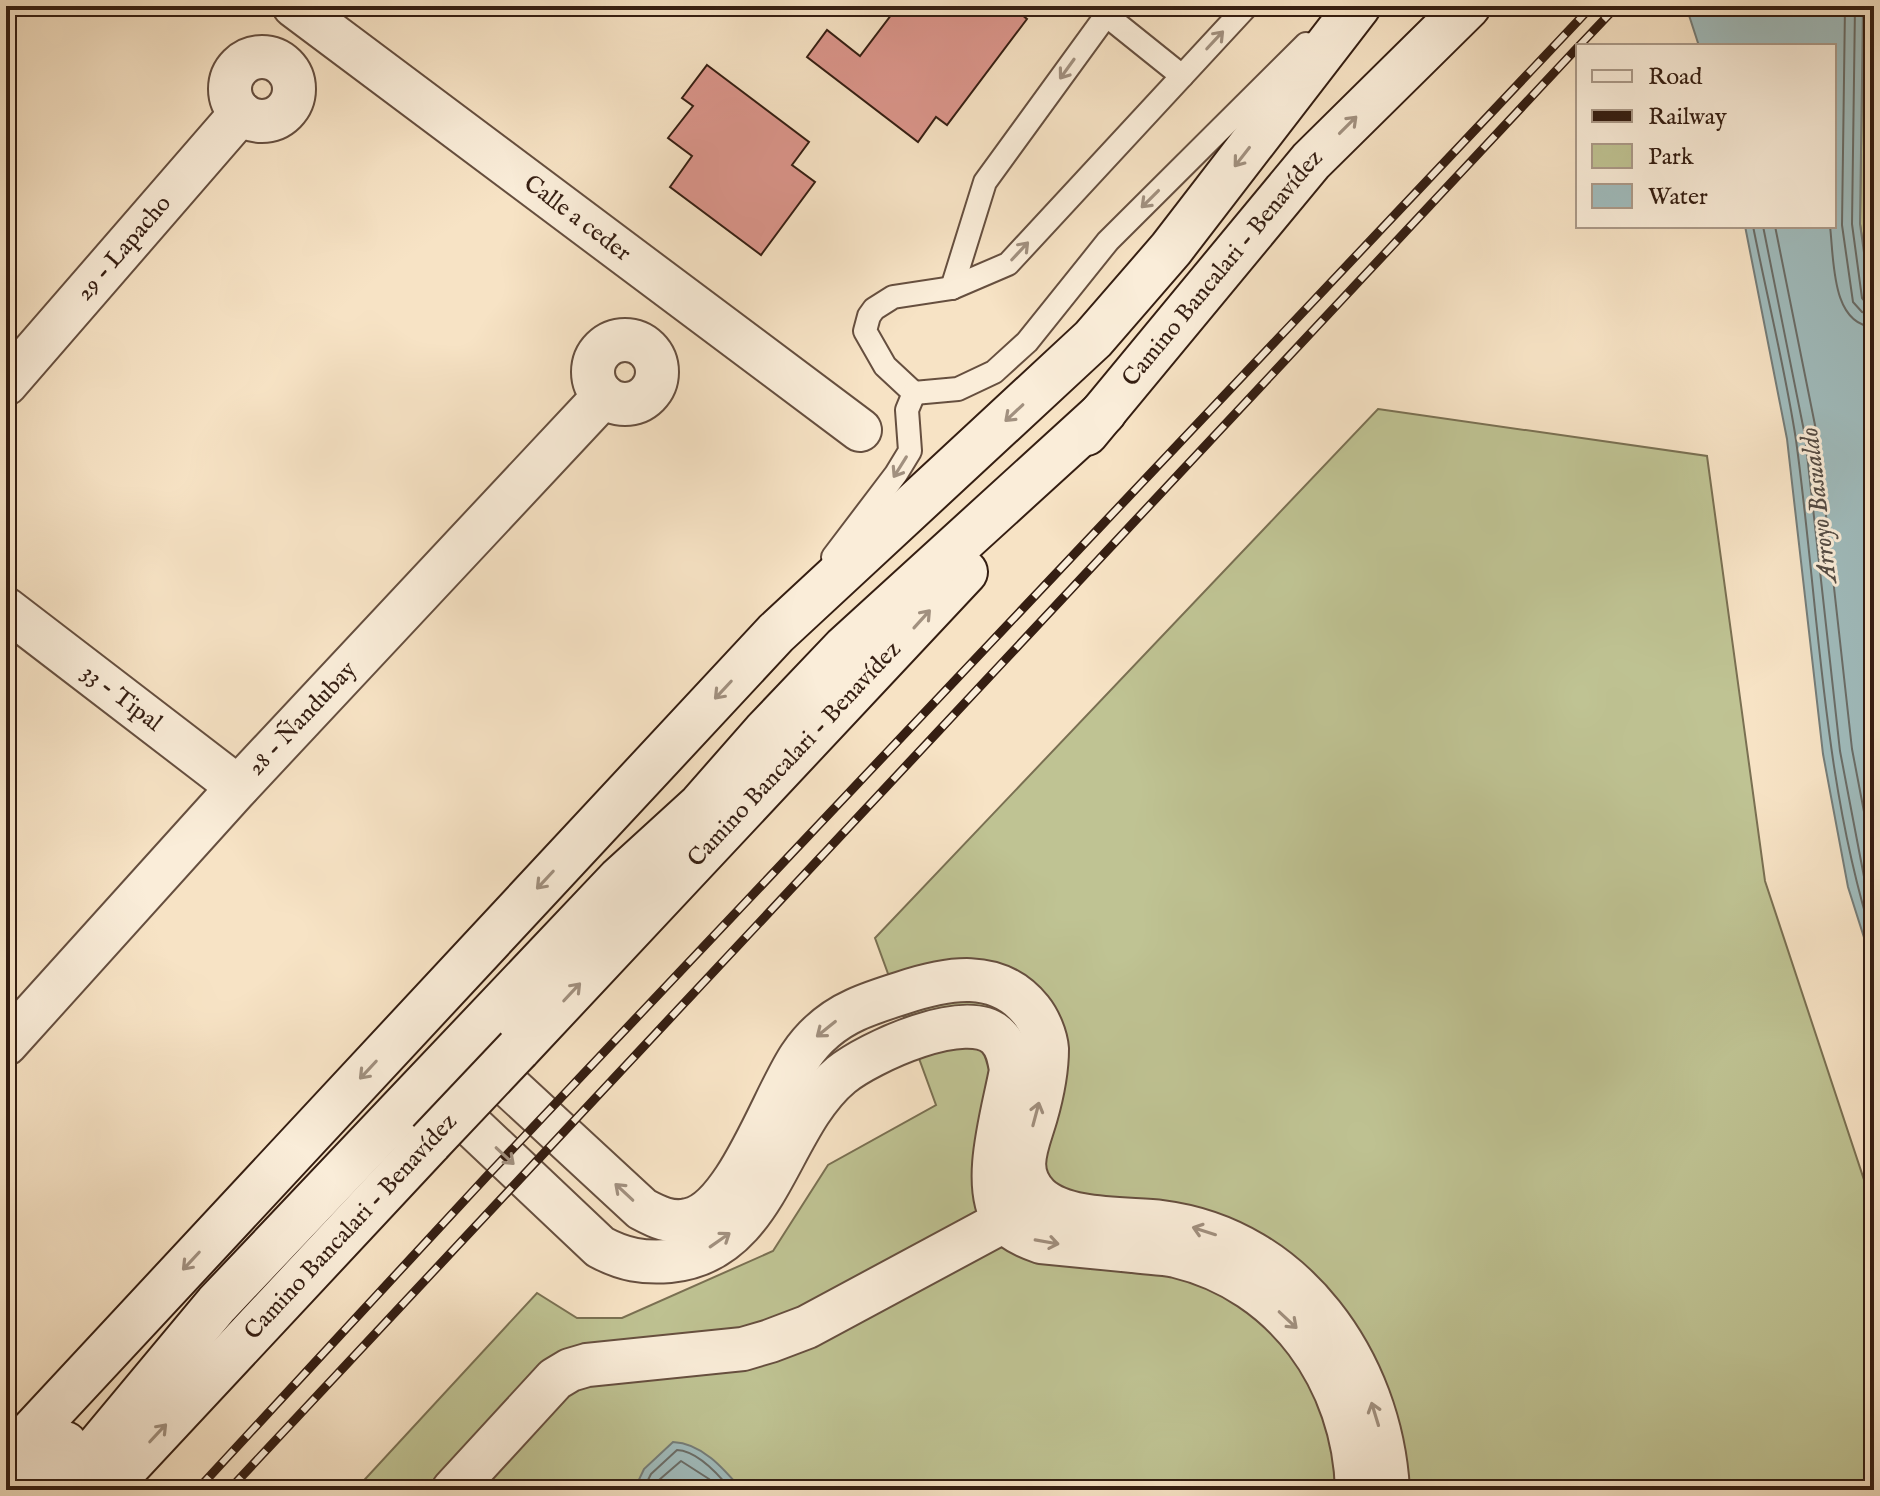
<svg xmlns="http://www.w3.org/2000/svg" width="1880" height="1496" font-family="'IM FELL English',serif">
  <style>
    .green { fill: #bfc393; stroke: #7a7052; stroke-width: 2 }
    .water { fill: #a0bcbd; stroke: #757d79; stroke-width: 2 }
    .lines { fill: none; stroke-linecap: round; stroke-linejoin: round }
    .shore { stroke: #6a6d68; stroke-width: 2 }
    .building { fill: #db958b; stroke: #351e12; stroke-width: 2 }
    .service-casing { stroke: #664f3f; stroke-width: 26 }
    .minor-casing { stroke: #664f3f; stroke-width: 46 }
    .secondary-casing { stroke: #351e12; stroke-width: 48 }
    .service { stroke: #faedd9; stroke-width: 22 }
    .minor { stroke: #faedd9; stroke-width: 42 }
    .secondary { stroke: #faedd9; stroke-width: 44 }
    .rail-casing { stroke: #351e12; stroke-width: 9 }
    .rail { stroke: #faedd9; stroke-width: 6; stroke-dasharray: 18; stroke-linecap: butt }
    .secondary-bridge-casing { stroke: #351e12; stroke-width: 48; stroke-linecap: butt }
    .secondary-bridge { stroke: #faedd9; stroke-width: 44 }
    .oneway { stroke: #a1907f }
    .labels { text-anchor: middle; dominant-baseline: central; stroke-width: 6; stroke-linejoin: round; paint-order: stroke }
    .street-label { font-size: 24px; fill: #351e12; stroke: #faedd9 }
    .water-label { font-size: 26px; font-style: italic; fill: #554d45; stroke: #faedd9 }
  </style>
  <rect width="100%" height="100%" fill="#f7e3c5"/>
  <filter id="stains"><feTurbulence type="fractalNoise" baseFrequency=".0025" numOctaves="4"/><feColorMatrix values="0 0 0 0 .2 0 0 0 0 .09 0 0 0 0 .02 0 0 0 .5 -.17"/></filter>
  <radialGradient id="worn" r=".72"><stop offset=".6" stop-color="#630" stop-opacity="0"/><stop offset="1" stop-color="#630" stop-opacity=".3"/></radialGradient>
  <g class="green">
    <path d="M1863,6H1874V324L1860,224Z"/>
    <path d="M1378,409L1707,456L1765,881L1874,1210V1490H355L537,1293L577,1318H622L773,1251L828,1165L936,1105L875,938Z"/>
  </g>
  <g class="water">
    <path d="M1686,6H1863L1860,224L1874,324V969L1848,887L1823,754L1787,439L1745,226H1834V46H1699Z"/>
    <path d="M673,1442C702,1443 724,1469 742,1490H634L644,1469Z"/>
  </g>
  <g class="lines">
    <g class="shore">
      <path d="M1845,6L1842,225L1853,302L1862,312L1874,315"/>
      <path d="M1855,6L1852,224L1862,298L1867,304L1874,305"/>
      <path d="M1753,226C1767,297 1785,368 1796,440C1819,608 1822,780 1874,943"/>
      <path d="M1763,226L1805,436L1840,751L1865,882L1874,910"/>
      <path d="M1775,226L1817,435L1852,749L1874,864"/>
      <path d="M1830,226C1834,259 1831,325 1874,327"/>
      <path d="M643,1490L651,1474L677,1450C698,1451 719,1475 731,1490"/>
      <path d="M654,1490L659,1480L681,1461L709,1479L718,1490"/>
    </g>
  </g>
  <g class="building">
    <path d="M898,6H1011L1027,19L947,125L936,117L918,142L807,57L827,30L860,56Z"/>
    <path d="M707,65L809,142L792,165L815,182L761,255L670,187L692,156L668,138L693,106L682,98Z"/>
  </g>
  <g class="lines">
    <defs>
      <g id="service">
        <path d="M1106,15L1182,76"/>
        <path d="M952,288L985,182L1113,6"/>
        <path d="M914,393L885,366L865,331L869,316L874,309L893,297L952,288L1008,264L1247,6"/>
        <path d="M914,393L958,389L994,372L1027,342L1108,241L1306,44"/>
        <path d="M833,557L896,474L910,451L907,410L914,393"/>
      </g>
      <g id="minor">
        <path id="s1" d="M294,6L860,430"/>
        <circle cx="262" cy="89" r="32"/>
        <circle cx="625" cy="372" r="32"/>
        <path id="s2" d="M6,384L241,113"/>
        <path id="s3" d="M6,609L238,787"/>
        <path id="s4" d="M6,1044L238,787L604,396"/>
        <path d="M471,1051L642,1209C657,1217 671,1224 688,1220C736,1211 773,1097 800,1057C814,1036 833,1020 855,1010C870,1003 886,998 902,993C947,978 997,968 1031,1010C1039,1020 1046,1036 1047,1049C1047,1071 1042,1095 1036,1116C1028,1144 1013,1171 1038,1196C1065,1222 1127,1218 1162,1222C1295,1239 1381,1363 1388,1490"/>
        <path d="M434,1090L600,1247C624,1260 643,1263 670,1261C769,1252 777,1128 841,1075C868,1053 968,1006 998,1037C1007,1046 1009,1058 1011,1070C1004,1110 980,1185 1004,1220C1012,1231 1029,1238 1041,1242C1072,1245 1102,1248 1133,1251C1147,1253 1162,1253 1176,1256C1285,1282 1354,1380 1357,1490"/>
        <path d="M453,1490L555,1379L570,1370L587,1365L743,1349L770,1341L807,1327L1004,1221L1028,1204"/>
      </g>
      <g id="secondary">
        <path id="s5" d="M1086,433L1311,161L1468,6"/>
        <path id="s6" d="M518,1049L965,572"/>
        <path d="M6,1460L776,633L1093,339L1171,249L1358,6"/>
        <path d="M18,1490L65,1444"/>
        <path d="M62,1490L217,1304L620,879L700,806L765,732L845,648L1104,412"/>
        <path d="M105,1490L430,1142"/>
      </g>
    </defs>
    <use href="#service" class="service-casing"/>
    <use href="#minor" class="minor-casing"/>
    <use href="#secondary" class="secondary-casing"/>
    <use href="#service" class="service"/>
    <use href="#minor" class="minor"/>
    <use href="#secondary" class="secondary"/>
    <defs>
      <g id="rail">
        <path d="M1579,46L1617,6"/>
        <path d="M197,1490L487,1176L1592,6"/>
        <path d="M229,1490L1578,47"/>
      </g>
    </defs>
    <use href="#rail" class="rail-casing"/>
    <use href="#rail" class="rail"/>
    <defs>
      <path id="secondary-bridge" d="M430,1142L518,1049"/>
    </defs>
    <use href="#secondary-bridge" class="secondary-bridge-casing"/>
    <use href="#secondary-bridge" class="secondary-bridge"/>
  </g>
  <defs><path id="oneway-shaft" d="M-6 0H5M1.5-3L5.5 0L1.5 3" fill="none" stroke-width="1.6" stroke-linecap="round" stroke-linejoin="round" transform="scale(2)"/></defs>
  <g class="oneway">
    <use href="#oneway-shaft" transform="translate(1215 40) rotate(-47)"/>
    <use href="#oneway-shaft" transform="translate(1067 69) rotate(126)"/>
    <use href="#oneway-shaft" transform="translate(1348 125) rotate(-45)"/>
    <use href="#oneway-shaft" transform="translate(1242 157) rotate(128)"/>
    <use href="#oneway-shaft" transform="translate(1150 199) rotate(135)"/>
    <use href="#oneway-shaft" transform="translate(1020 251) rotate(-47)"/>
    <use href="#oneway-shaft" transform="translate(1014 413) rotate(137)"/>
    <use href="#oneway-shaft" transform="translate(900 467) rotate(122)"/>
    <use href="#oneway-shaft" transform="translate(922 619) rotate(-48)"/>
    <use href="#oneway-shaft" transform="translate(723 690) rotate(133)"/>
    <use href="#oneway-shaft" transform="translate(545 880) rotate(133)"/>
    <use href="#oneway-shaft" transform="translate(572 992) rotate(-47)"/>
    <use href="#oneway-shaft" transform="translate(826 1029) rotate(141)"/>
    <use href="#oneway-shaft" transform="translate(368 1070) rotate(133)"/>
    <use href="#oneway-shaft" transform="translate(1036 1114) rotate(-75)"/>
    <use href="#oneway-shaft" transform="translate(505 1156) rotate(43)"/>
    <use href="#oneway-shaft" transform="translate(624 1192) rotate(-137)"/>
    <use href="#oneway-shaft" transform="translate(1204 1231) rotate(-162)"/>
    <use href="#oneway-shaft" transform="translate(720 1240) rotate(-35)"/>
    <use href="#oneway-shaft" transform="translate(1047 1242) rotate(10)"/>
    <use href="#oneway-shaft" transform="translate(191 1261) rotate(133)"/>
    <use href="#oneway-shaft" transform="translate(1288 1320) rotate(43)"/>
    <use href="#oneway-shaft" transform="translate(1375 1414) rotate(-107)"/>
    <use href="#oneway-shaft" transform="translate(158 1433) rotate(-47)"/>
  </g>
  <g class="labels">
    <g class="street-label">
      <text stroke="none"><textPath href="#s1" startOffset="354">Calle a ceder</textPath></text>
      <text stroke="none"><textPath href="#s2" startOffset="180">29 - Lapacho</textPath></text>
      <text stroke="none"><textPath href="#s5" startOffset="214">Camino Bancalari - Benavídez</textPath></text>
      <text stroke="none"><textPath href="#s3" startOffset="146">33 - Tipal</textPath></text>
      <text stroke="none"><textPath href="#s4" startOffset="440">28 - Ñandubay</textPath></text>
      <text stroke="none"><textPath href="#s6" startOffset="404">Camino Bancalari - Benavídez</textPath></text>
      <text transform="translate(351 1227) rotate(-47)">Camino Bancalari - Benavídez</text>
    </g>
    <g class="water-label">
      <text transform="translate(1819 505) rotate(-97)">Arroyo Basualdo</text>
    </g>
  </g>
  <rect width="1880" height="1496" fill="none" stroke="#f7e3c5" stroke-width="32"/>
  <rect x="8" y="8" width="1864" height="1480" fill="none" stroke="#351e12" stroke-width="4"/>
  <rect x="16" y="16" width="1848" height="1464" fill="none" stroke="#351e12" stroke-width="2"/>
  <rect x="1576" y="44" width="260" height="184" fill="#faedd9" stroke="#ab9a89" stroke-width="2"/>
  <rect x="1592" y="70" width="40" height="12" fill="#faedd9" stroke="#ab9a89" stroke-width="2"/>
  <text x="1648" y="84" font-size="24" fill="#351e12">Road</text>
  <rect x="1592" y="110" width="40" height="12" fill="#351e12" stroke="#ab9a89" stroke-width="2"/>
  <text x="1648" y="124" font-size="24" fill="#351e12">Railway</text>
  <rect x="1592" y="144" width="40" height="24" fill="#bfc393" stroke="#ab9a89" stroke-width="2"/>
  <text x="1648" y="164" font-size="24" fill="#351e12">Park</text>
  <rect x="1592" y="184" width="40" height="24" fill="#a0bcbd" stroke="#ab9a89" stroke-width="2"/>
  <text x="1648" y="204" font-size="24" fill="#351e12">Water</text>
  <rect width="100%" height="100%" filter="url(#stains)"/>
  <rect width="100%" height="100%" fill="url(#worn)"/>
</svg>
